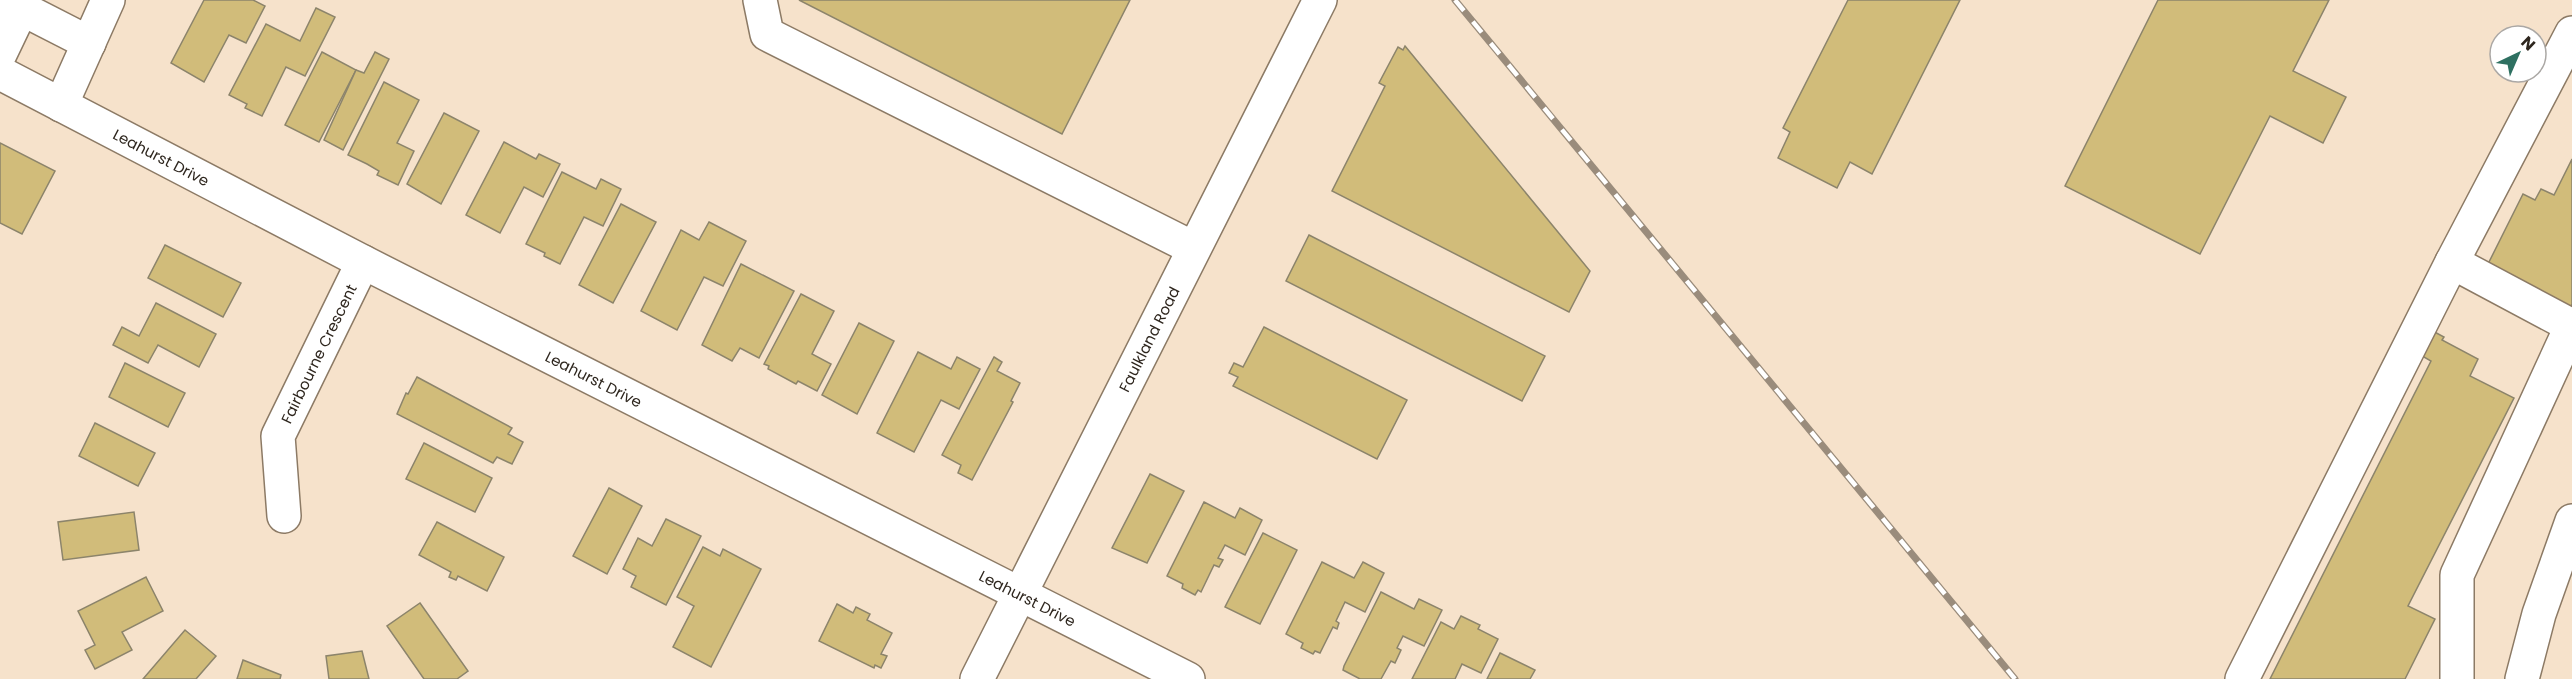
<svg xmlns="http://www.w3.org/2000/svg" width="2572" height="679" font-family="Poppins,sans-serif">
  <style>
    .building { fill: #d1bc7a; stroke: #8c846b; stroke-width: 1.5 }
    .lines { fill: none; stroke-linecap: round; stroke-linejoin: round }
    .minor-casing { stroke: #8c7a65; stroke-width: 36 }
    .minor { stroke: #fff; stroke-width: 33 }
    .rail-casing { stroke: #9a8c7c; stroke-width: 7 }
    .rail { stroke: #fff; stroke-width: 4.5; stroke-dasharray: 14; stroke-linecap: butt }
    .labels { text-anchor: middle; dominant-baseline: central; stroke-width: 4.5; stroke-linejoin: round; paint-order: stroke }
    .street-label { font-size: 15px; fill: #2e261e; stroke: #fff }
  </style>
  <rect width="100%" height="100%" fill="#f6e2cb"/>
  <g class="building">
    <path d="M204,0H253L265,6L246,43L229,35L204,82L171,63Z"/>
    <path d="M799,0H1130L1062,134Z"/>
    <path d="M1848,0H1960L1872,174L1850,162L1837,188L1778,158L1790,132L1783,128Z"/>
    <path d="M2158,0H2329L2293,71L2346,97L2323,143L2270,116L2200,254L2065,186Z"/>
    <path d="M316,8L335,17L305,76L286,67L262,116L245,108L247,104L229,95L266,24L300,41Z"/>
    <path d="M1405,46L1590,271L1569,312L1332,191L1385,86L1379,83L1398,47L1403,50Z"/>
    <path d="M322,52L356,70L319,142L285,125Z"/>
    <path d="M375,52L389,59L343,150L324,140L356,70L364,73Z"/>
    <path d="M384,82L419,100L397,143L414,151L398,185L377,175L379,171L367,164L348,155Z"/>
    <path d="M444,113L479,131L441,204L407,184Z"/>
    <path d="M504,142L536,159L539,154L560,164L543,197L524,187L500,233L466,215Z"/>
    <path d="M0,143L55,171L22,234L0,223Z"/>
    <path d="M2572,159V304L2569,310L2486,268L2523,194L2535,200L2541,189L2554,195Z"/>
    <path d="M562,172L596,189L601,179L621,189L603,226L584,217L560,264L544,256L545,253L526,244Z"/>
    <path d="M621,204L656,222L613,303L579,285Z"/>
    <path d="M709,222L746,241L723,286L704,277L677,330L641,311L681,230L699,240Z"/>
    <path d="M1309,235L1545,356L1522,401L1286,281Z"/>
    <path d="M165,245L241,283L223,317L148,278Z"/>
    <path d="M741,264L794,291L759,358L740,348L732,361L702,345Z"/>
    <path d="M801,294L834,311L812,354L831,364L817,391L798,381L796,384L768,369L769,366L764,364Z"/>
    <path d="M156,303L216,334L199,367L158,345L148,363L113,345L122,327L139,336Z"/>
    <path d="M859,323L894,341L857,414L822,395Z"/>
    <path d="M1264,327L1407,400L1377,459L1233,386L1238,377L1229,373L1234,363L1243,367Z"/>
    <path d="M2429,329L2444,337L2442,340L2478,359L2470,376L2514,398L2408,606L2435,619L2405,679H2270L2431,361L2417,353Z"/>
    <path d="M918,352L951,369L957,357L980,369L959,409L941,400L914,452L877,433Z"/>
    <path d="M994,357L1002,362L997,371L1020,383L1011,401L1013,402L972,480L958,473L961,465L942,455Z"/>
    <path d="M125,363L185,393L168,427L109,397Z"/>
    <path d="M417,377L512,428L508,434L523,442L512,464L497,457L493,463L397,414L406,393L408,394Z"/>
    <path d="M95,423L155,453L138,486L79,456Z"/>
    <path d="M424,443L492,478L475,512L406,479Z"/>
    <path d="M1150,474L1184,491L1147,563L1112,548Z"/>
    <path d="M609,488L642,506L607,574L573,556Z"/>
    <path d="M1204,502L1235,518L1240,508L1262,520L1245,555L1225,545L1218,558L1223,560L1219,567L1214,565L1201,592L1198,590L1195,595L1182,588L1183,584L1167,576Z"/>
    <path d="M134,512L139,550L63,560L58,522Z"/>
    <path d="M666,519L701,536L666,605L631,587L636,576L623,569L638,538L652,546Z"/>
    <path d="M437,522L504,557L487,591L458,576L456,580L449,577L451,572L419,555Z"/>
    <path d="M1263,533L1297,550L1260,624L1225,607Z"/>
    <path d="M703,547L720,556L723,549L761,569L711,667L673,647L694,606L677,597Z"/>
    <path d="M1322,562L1354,578L1363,562L1384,573L1365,612L1345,602L1336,621L1339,623L1337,629L1333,627L1320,653L1315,651L1313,654L1301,648L1303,643L1286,634Z"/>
    <path d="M146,577L163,611L122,632L132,650L95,669L85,650L95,645L78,611Z"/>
    <path d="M1381,592L1414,609L1419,599L1442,610L1424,646L1403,636L1397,648L1401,650L1395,663L1391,661L1381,679H1360L1343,670L1344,666Z"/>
    <path d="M420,603L468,671L457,679H424L387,626Z"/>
    <path d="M837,604L853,613L856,607L870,614L867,620L892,633L881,654L887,656L881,668L875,665L874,668L819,641Z"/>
    <path d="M1461,616L1480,625L1478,629L1498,639L1481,673L1462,664L1455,679H1412L1441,622L1454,629Z"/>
    <path d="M185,630L216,656L196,679H143Z"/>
    <path d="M362,651L369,679H329L326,656Z"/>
    <path d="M1500,653L1535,670L1530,679H1487Z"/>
    <path d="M243,660L281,675L280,679H237Z"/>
  </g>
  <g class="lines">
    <defs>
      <g id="minor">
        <path d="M5,0L89,43"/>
        <path d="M760,0L767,34L1193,248"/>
        <path d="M0,54L22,8"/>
        <path id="s1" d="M0,73L363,262L1188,679"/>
        <path d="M61,105L108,0"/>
        <path d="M2452,262L2572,326"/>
        <path id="s2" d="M284,516L278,436L363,262"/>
        <path id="s3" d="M977,679L1320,0"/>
        <path d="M2242,679L2452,262L2572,33"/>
        <path d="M2457,679V575L2572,325"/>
        <path d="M2522,679L2539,614L2572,521"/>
      </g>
    </defs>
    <use href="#minor" class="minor-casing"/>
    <use href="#minor" class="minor"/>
    <defs>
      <path id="rail" d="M1455,0L2015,679"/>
    </defs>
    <use href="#rail" class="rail-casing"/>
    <use href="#rail" class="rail"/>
  </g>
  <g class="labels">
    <g class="street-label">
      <text stroke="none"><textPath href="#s1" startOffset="182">Leahurst Drive</textPath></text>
      <text stroke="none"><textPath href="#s3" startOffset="381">Faulkland Road</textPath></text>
      <text stroke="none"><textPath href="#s2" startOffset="172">Fairbourne Crescent</textPath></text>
      <text stroke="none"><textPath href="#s1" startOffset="668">Leahurst Drive</textPath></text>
      <text stroke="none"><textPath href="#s1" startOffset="1154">Leahurst Drive</textPath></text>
    </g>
  </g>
  <g transform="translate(2518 54) rotate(44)"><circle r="28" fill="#ffffff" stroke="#aba8a5" stroke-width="1.5"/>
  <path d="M0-4.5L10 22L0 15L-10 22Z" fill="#2e7061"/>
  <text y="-9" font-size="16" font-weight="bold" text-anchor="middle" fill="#2e261e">N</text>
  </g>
</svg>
